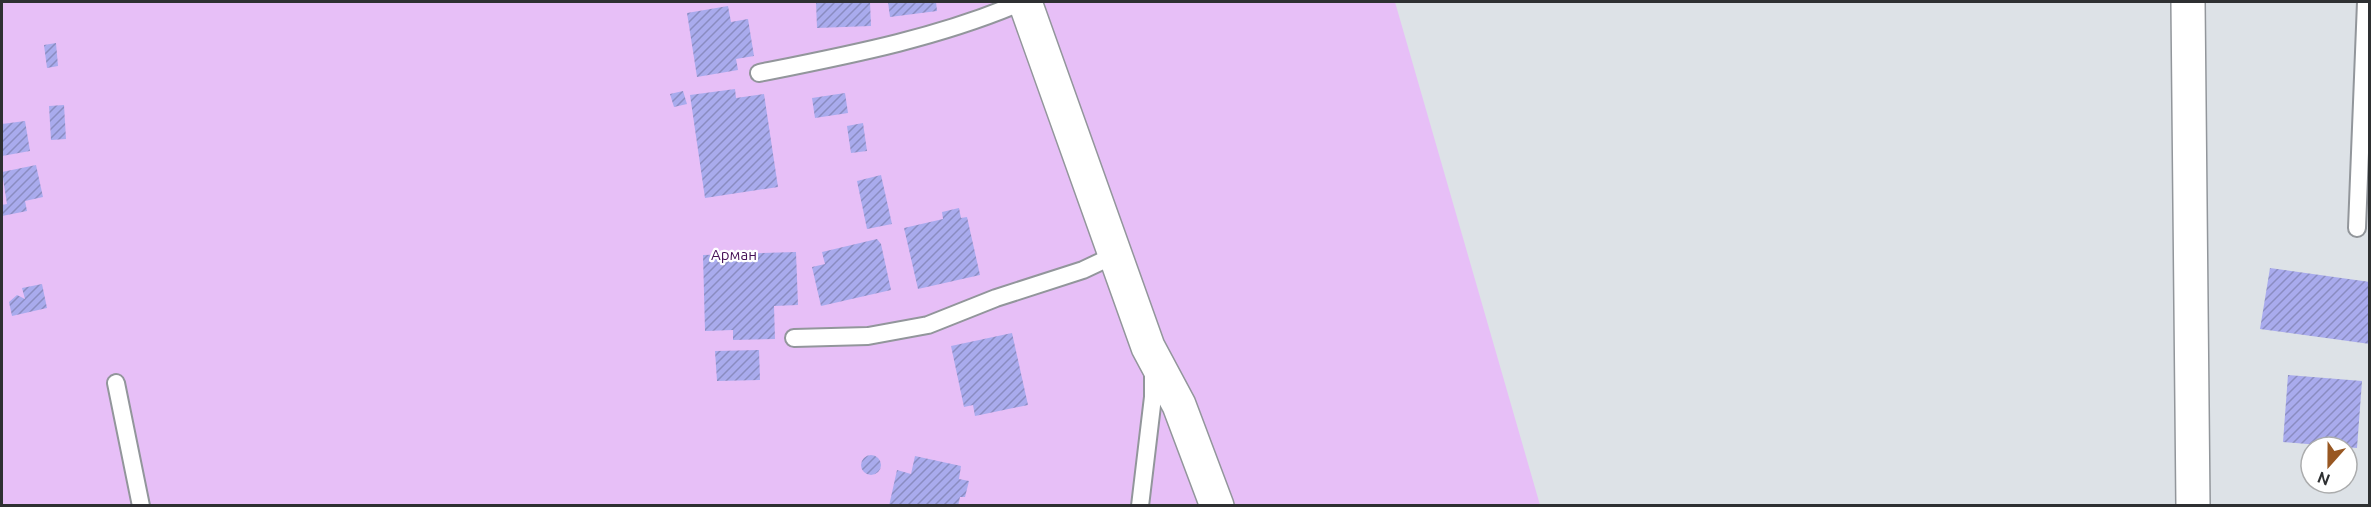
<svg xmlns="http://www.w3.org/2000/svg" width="2371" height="507" font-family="Ubuntu,sans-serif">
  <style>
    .garden { fill: #e7bff7 }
    .building { fill: url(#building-hatch) }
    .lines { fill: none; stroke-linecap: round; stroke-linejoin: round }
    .service-casing { stroke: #92969b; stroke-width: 20 }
    .minor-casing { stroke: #92969b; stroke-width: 36 }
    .service { stroke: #fff; stroke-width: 16 }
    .minor { stroke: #fff; stroke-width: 33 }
    .labels { text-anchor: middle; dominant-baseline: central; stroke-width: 4.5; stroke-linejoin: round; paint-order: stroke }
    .park-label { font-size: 15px; fill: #451056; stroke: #fff }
  </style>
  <defs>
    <pattern id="building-hatch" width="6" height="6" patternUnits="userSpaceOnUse" patternTransform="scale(1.5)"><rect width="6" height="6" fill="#a9abed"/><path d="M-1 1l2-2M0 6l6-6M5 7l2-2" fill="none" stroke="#8a8cc1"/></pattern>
  </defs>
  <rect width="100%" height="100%" fill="#dde2e7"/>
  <path class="garden" d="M2,2H1395L1540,505H2Z"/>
  <g class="building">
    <path d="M816,2H870L871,26L817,28Z"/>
    <path d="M888,2H936L937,11L890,17Z"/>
    <path d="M728,6L731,22L748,19L754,56L736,59L738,70L697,77L687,13Z"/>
    <path d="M56,43L58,66L47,68L44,45Z"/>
    <path d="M735,89L736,98L764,94L778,187L705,198L690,95Z"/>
    <path d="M683,91L687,104L674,107L670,94Z"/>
    <path d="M845,93L848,113L815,118L812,98Z"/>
    <path d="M64,105L66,139L51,140L49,106Z"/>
    <path d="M25,121L30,151L2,156V124Z"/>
    <path d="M863,123L867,151L851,153L847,126Z"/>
    <path d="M36,165L43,197L25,201L27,211L2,216V205L7,204L2,172Z"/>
    <path d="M881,175L892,224L867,229L857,181Z"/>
    <path d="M959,208L961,218L967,217L980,275L918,289L904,228L943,219L942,212Z"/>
    <path d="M877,239L881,244L891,290L821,306L812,267L825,264L822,252Z"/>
    <path d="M796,252L798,305L774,306L775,339L733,340V330L705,331L703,255Z"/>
    <path d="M2270,268L2370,282V344L2260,329Z"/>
    <path d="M42,284L47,308L12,316L9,302L17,295L25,299L22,288Z"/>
    <path d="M1012,333L1028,405L975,416L973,405L964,407L951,346Z"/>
    <path d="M759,350L760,380L717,381L715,351Z"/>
    <path d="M2288,375L2362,381L2357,448L2283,442Z"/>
    <circle cx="871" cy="465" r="10"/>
    <path d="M915,456L961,466L959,479L969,481L965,497H960L958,506H889L897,470L911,474Z"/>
  </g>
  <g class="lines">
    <defs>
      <g id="service">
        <path d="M759,73C849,55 938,38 1022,2"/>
        <path d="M2357,228L2366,2"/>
        <path d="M794,338L868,336L928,325L996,298L1083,270L1117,254"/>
        <path d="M116,383L141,506"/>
        <path d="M1140,506L1153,397V370"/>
      </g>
      <g id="minor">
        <path d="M1025,2L1148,347L1179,405L1217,506"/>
        <path d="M2188,2L2193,506"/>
      </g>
    </defs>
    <use href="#service" class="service-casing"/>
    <use href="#minor" class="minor-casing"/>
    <use href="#service" class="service"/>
    <use href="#minor" class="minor"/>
  </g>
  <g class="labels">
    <g class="park-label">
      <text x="734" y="254">Арман</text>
    </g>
  </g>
  <rect width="2371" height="507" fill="none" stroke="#2e3032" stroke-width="6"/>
  <g transform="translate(2329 465) rotate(201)"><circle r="28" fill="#ffffff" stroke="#abacad" stroke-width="1.5"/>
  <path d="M0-4.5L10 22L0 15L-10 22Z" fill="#985722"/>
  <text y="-9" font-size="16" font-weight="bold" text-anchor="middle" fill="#2e3032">N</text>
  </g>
</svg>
